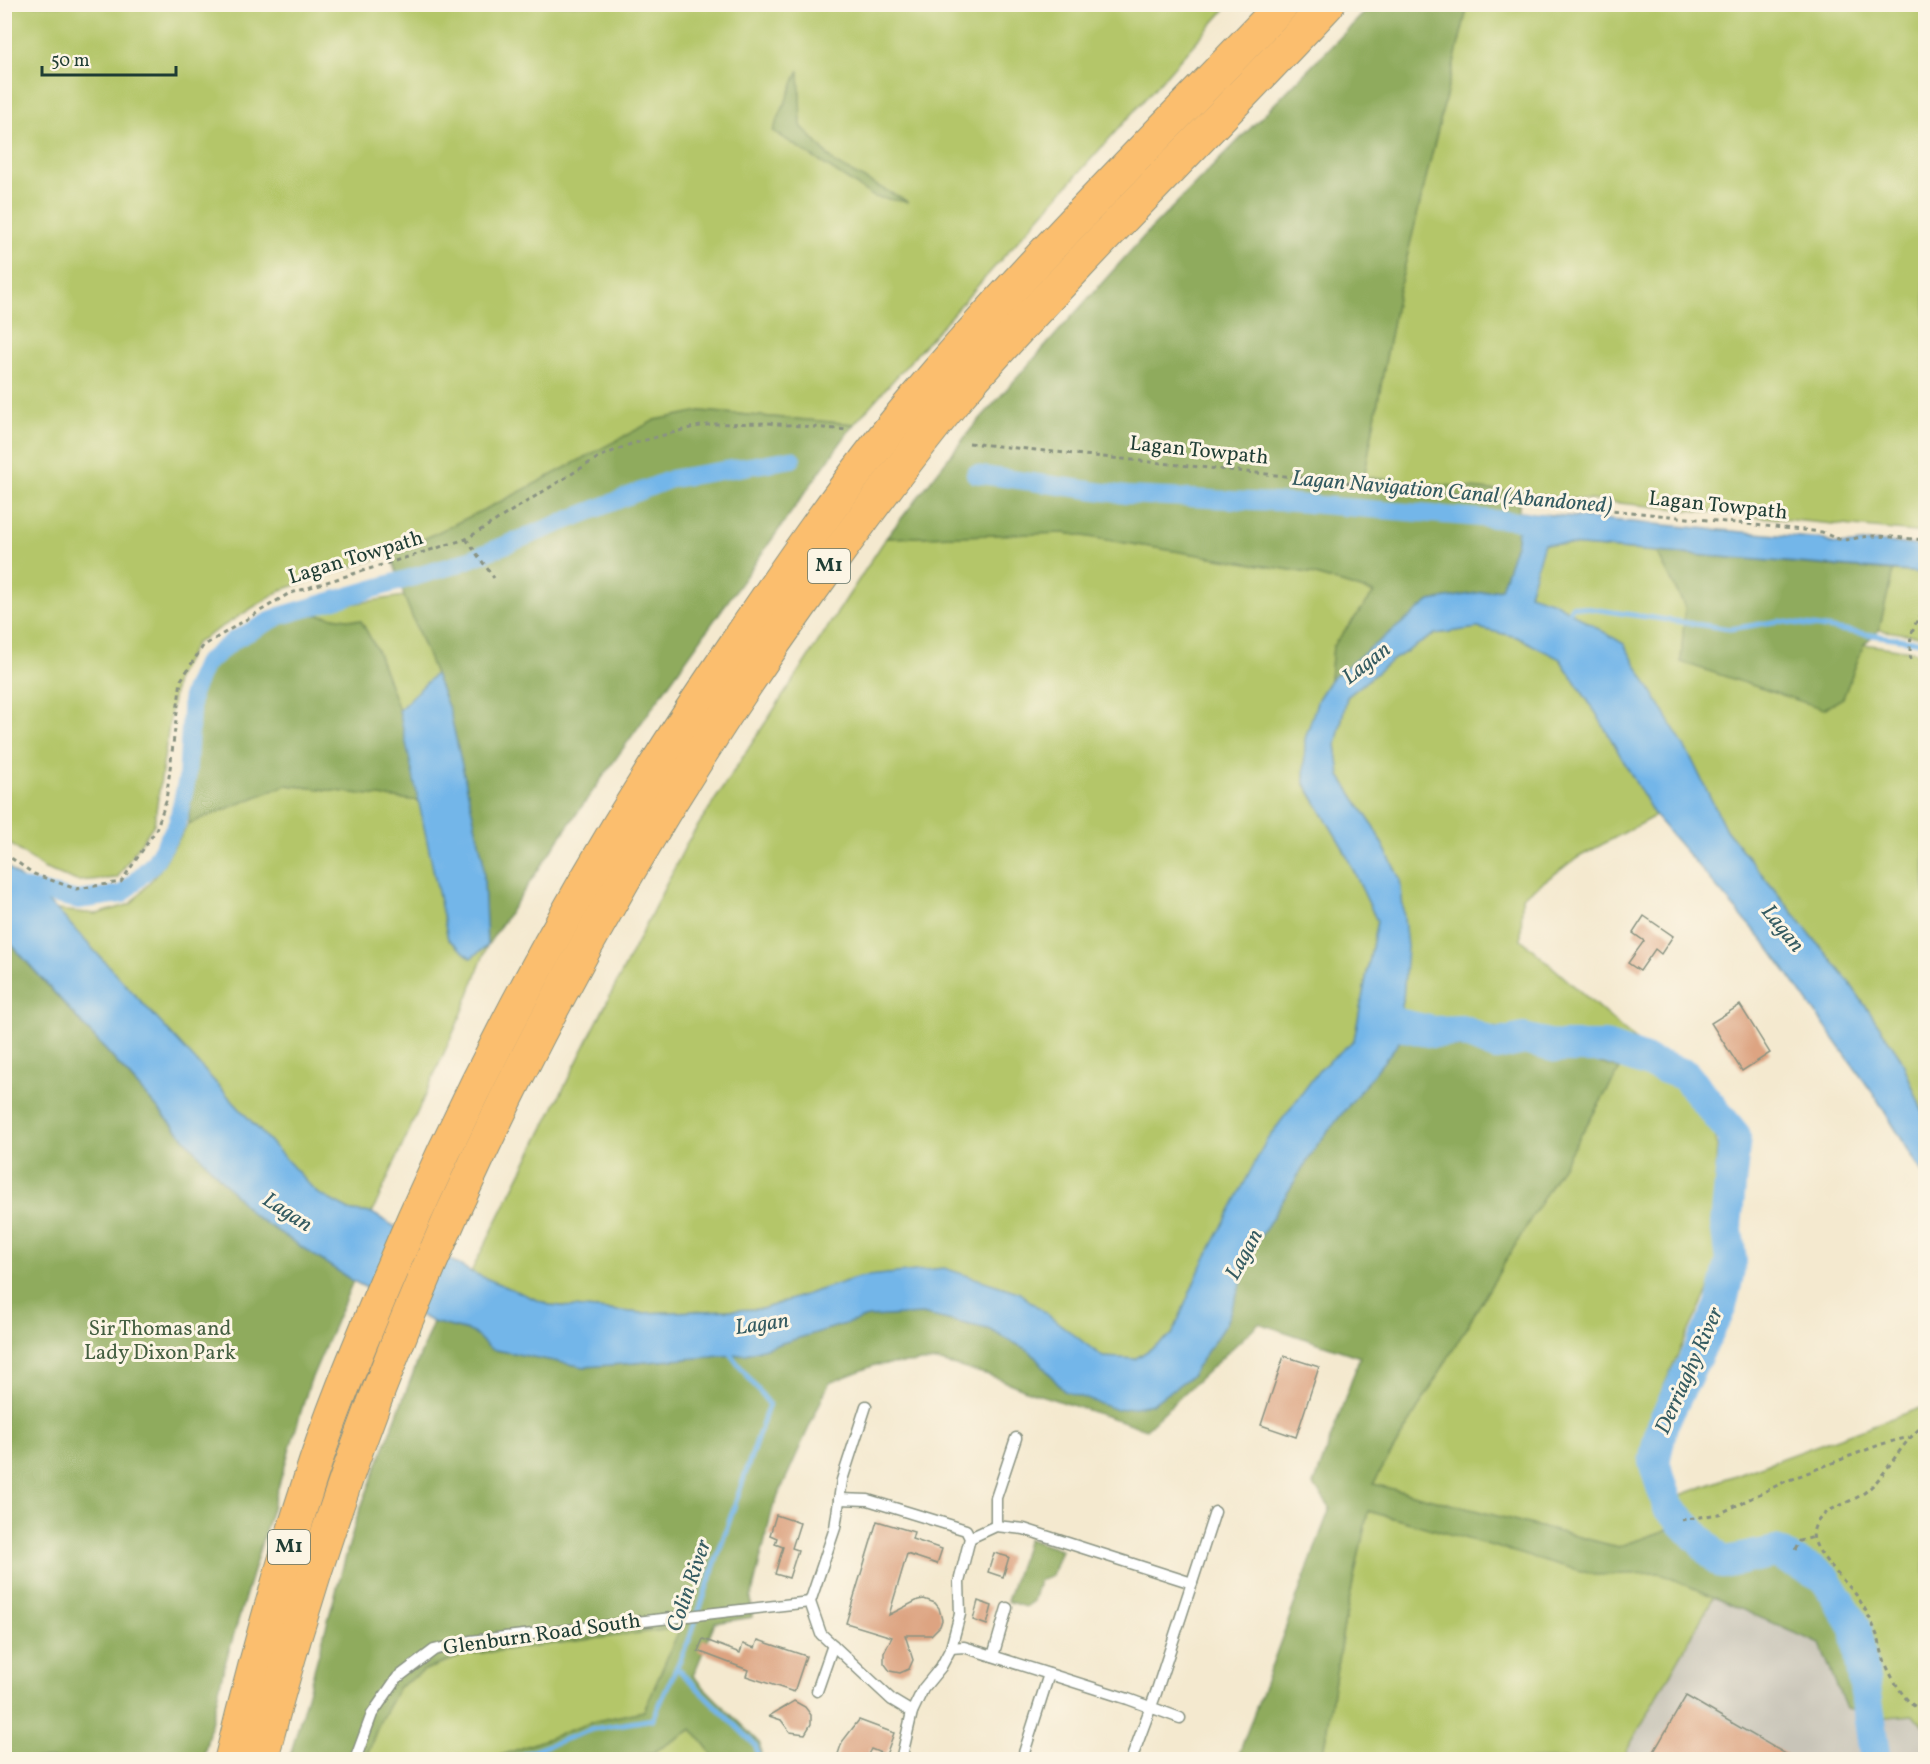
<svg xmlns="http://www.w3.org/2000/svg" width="1930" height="1764" font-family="Vollkorn,serif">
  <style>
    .industrial { fill: #c8c4b8 }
    .green { fill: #b4c669; stroke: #6a824e; stroke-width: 1.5; fill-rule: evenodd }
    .forest { fill: #8fab5d; stroke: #577448; stroke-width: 1.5 }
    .water { fill: #73b6e9; stroke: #497a8e; stroke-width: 1.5 }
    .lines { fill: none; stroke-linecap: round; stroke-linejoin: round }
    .stream { stroke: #73b6e9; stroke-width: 5 }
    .canal { stroke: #73b6e9; stroke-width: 18 }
    .river { stroke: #73b6e9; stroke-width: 32 }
    .building { fill: #dda482 }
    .service-casing { stroke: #8a9382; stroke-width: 13 }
    .motorway-casing { stroke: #8a9382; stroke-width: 35 }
    .path { stroke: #8a9382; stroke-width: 3; stroke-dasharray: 4.5 4.5; stroke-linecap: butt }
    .service { stroke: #fff; stroke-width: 10 }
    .motorway { stroke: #fbbe6e; stroke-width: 33 }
    .labels { text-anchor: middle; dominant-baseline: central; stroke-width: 6; stroke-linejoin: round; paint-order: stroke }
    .shield { fill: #fcf5e5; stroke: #617469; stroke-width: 1.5 }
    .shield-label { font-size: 20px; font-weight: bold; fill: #1f3d34 }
    .street-label { font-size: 21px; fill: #1f3d34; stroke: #fcf5e5 }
    .park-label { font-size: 21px; fill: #445f41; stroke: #fcf5e5 }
    .water-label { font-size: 22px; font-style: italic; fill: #345b61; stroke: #fcf5e5 }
  </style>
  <rect width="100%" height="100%" fill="#fcf5e5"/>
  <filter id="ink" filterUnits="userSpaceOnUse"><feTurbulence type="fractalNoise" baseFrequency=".0167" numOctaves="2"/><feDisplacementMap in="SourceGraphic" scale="12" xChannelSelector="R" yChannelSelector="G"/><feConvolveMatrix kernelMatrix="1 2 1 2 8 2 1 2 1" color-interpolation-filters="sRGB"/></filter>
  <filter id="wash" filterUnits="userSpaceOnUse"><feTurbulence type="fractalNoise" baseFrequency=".008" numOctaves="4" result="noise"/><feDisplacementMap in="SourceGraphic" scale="24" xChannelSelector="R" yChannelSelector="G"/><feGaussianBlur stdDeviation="1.35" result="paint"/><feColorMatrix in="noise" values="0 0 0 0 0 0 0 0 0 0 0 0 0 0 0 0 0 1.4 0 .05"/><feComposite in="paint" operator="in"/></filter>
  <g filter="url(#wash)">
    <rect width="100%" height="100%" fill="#f4e9cf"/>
    <path class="industrial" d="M1714,1596L1820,1644L1846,1709L1861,1712L1878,1724L1886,1717L1913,1715L1925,1727V1759L1622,1760Z"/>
    <g class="green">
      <path d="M4,5H1229L854,424L700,411L510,497L401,551L281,590L196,643L176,679L154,824L117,878L77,881L43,868L5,840ZM799,72L801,126L836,164L905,201L774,131Z"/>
      <path d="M1468,5H1925V533L1364,478L1397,298Z"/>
      <path d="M1065,533L1309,573L1374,593L1333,646L1330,680L1318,699L1304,783L1342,846L1377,921L1354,1041L1320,1069L1199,1271L1172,1335L1135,1359L1103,1357L1069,1332L859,1277L762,1309L642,1313L549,1305L471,1272L688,841L886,538Z"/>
      <path d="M1543,543L1657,552L1685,607L1681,662L1843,697L1864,644L1925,653V1118L1901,1058L1849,982L1726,830L1691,758L1529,594Z"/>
      <path d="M1893,571L1925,573V637L1879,630Z"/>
      <path d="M404,596L435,674L399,710L377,650L361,621L296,612Z"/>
      <path d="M1478,628L1517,637L1559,658L1596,713L1655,816L1579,857L1522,897L1521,939L1635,1040L1400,1019L1403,1000L1400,879L1373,826L1340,776L1336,744L1347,697L1391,661L1435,634Z"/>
      <path d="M286,785L420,801L448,939L471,958L487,946L462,1013L372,1213L351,1211L317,1193L57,910L97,914L131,904L159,871L188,824Z"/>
      <path d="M1606,1055L1644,1067L1683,1084L1713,1121L1717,1144L1714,1210L1717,1272L1683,1343L1648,1422L1641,1468L1672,1528L1618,1547L1373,1484L1620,1069L1596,1062Z"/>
      <path d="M1925,1406V1727L1913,1715L1886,1717L1878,1724L1864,1628L1828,1574L1786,1543L1722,1554L1685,1512L1678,1496Z"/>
      <path d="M1368,1511L1595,1574L1659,1573L1714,1596L1622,1759L1322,1760L1343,1630Z"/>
      <path d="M681,1627L644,1711L596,1721L491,1759L365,1760L380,1721L399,1687L425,1670L464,1655Z"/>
      <path d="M692,1729L716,1759L629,1760L654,1752Z"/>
    </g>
    <g class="forest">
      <path d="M1372,5H1468L1397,298L1364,477L1520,493L1517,541L1501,589L1430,601L1330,680L1333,646L1374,593L1309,573L1065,533L886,538L972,428L1145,235Z"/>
      <path d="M799,70L801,126L836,164L908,202L874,197L773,131Z"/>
      <path d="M700,411L854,424L565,830L487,946L483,860L450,712L404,596L391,555L510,497L655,420Z"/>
      <path d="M1657,552L1893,571L1879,630L1864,644L1843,698L1824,709L1681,662L1685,607Z"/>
      <path d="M296,612L361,621L377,650L399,710L420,801L286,785L188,824L195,759L198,689L211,665L260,631Z"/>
      <path d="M4,937L253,1215L353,1281L310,1382L224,1667L203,1759H5Z"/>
      <path d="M1400,1041L1596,1062L1620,1069L1373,1484L1618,1547L1672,1528L1723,1573L1758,1561L1785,1563L1822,1593L1850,1636L1851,1669L1861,1712L1846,1709L1820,1644L1659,1573L1595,1575L1368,1511L1343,1630L1322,1759H1237L1330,1508L1314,1485L1360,1357L1259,1323L1146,1429L1031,1392L989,1375L937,1361L875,1365L829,1383L773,1507L751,1598L752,1617L715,1623L693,1676L760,1744L761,1759H716L692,1729L654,1752L629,1759H491L596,1721L644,1711L680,1628L464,1655L425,1670L399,1687L380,1721L365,1759L289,1760L356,1520L433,1322L472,1332L491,1349L585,1367L746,1354L868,1317L922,1314L988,1329L1030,1351L1064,1391L1152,1404L1191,1376L1226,1323L1257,1242L1317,1145Z"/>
      <path d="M1028,1539L1061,1550L1052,1575L1039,1581L1033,1601L1025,1607L1007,1601Z"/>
    </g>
    <g class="water">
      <path d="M1519,512L1822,539C1838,548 1851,544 1868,542C1886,540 1907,545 1925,546V573L1544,543L1529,594L1554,602L1624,644L1691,758L1726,830L1849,982L1901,1058L1925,1118V1177L1877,1099L1770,949L1655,816L1596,713L1560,659L1517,637L1478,628L1435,634L1391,661L1347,697L1336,744L1340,776L1373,826L1400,879L1407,947L1403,1000L1400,1019V1041L1317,1145L1257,1242L1226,1323L1191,1376L1152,1404L1117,1410L1064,1391L1030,1351L988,1329L922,1314L868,1317L746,1354L585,1367L491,1349L472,1332L433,1322L353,1281L253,1215L5,937L4,864L57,910L317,1193L351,1211L372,1213L471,1272L549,1305L642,1313L762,1309L859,1277L944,1268L1018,1292L1103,1357L1135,1359L1172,1335L1199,1271L1266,1141L1320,1069L1354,1040L1377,921L1342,846L1304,782L1305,739L1318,699L1330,680L1430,601L1501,589L1517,541Z"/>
      <path d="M435,674L450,712L483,860L487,946L471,958L448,939L399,710Z"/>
    </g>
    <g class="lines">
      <g class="stream">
        <path d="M1567,615L1572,606L1730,629L1779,621L1926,643"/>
        <path d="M677,1668L756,1746L758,1760"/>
        <path d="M508,1760L593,1729L653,1719L689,1640L769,1404L727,1350"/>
      </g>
      <g class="canal">
        <path d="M975,474L1126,495L1295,503L1544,523"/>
        <path d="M4,887L30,889L78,900L122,894L154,863L177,824L187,779L192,694L205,664L234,640L280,616L455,565L671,479L792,459"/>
      </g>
      <path class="river" d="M1383,1021L1433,1032L1462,1031L1496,1045L1524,1039L1557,1047H1606L1685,1075L1735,1136L1726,1224L1731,1261L1721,1306L1662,1425L1654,1462L1669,1508L1722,1563L1776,1552L1825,1578L1856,1628L1876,1760"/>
    </g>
    <g id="blocks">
      <g class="building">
        <path d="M1644,916L1673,936L1661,954L1655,949L1640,971L1628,963L1644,941L1633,933Z"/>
        <path d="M1740,1005L1770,1053L1742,1071L1711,1023Z"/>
        <path d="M1284,1356L1319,1367L1296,1437L1261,1425Z"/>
        <path d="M776,1515L800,1523L792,1548L798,1550L789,1578L775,1574L783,1547L775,1544L777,1538L770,1535Z"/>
        <path d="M877,1521L914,1532L912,1539L942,1549L937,1564L907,1554L889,1615L918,1600L924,1599L935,1603L939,1608L942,1620L940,1626L931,1635H905L913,1660L909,1669L900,1673L890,1671L884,1663V1653L892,1637L846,1623Z"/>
        <path d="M994,1553L1009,1557L1003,1577L988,1572Z"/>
        <path d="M978,1601L992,1606L987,1625L973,1620Z"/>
        <path d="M703,1639L740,1653L743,1644L755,1648L758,1640L806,1656L794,1692L746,1676L748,1670L698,1651Z"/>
        <path d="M1686,1696L1796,1760H1649Z"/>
        <path d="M794,1701L805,1707L811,1715V1724L805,1734L790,1732L781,1720L769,1716Z"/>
        <path d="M859,1720L894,1733L886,1755L871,1749L865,1760H836L842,1742Z"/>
      </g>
    </g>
  </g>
  <g filter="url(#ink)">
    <use href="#blocks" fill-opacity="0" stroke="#8a9382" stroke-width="1.5"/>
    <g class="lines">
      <defs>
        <g id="service">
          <path d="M866,1406L842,1480L835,1528L810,1602L821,1634L892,1700L912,1712"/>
          <path d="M839,1499L868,1500L966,1530L970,1538L959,1582L960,1614L951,1648L941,1667L923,1689L912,1712L901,1760"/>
          <path d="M996,1526V1498L1016,1438"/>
          <path d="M970,1538L996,1526L1024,1529L1192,1583"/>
          <path d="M951,1648L964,1647L1128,1699L1180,1718"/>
          <path d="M993,1656L1007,1608"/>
          <path d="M817,1691L833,1645"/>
          <path d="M1023,1756L1049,1674"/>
          <path d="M355,1760L372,1714L397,1678L434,1650L470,1641L810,1602"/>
          <path d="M1131,1760L1156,1693L1215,1512"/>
        </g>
        <g id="motorway">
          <path d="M231,1760C254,1665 280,1571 310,1479C330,1416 356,1354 381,1294C476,1066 595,848 735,645C791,562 849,478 913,401C1029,262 1159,135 1283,4"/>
          <path d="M261,1760C368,1340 558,944 810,592C856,527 904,462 955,400C995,352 1039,307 1082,261C1163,175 1247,91 1328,4"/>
        </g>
      </defs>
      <use href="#service" class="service-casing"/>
      <use href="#motorway" class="motorway-casing"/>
      <g class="path">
        <path d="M969,443L1822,532C1849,546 1847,537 1873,536C1890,536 1908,539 1926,540"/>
        <path d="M466,539L494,578"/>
        <path d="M1911,660C1908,642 1912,623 1926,609"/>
        <path d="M4,853L34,874L76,889L121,882L156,830L166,801L181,680L203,646L288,594L466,539L599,457L631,444L694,427L714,424L767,423L848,430"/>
        <path d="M1926,1424C1899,1442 1888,1477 1861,1495C1846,1505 1820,1509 1814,1529C1807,1548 1847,1582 1857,1596C1864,1607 1872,1621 1876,1633C1880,1641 1881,1651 1884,1659C1887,1670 1904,1700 1913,1705C1917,1708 1921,1709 1926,1711"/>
        <path d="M1681,1520L1719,1514L1784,1482L1850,1456L1882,1444L1909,1437"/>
        <path d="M1795,1550L1800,1541L1814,1537"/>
      </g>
      <use href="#service" class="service"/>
      <use href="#motorway" class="motorway"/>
    </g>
  </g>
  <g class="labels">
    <g class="shield">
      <rect x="808" y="549" width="42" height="34" rx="4.5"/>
      <rect x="268" y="1530" width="42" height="34" rx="4.5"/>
    </g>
    <g class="shield-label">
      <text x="829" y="566">M1</text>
      <text x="289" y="1547">M1</text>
    </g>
    <g class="street-label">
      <text transform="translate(1199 451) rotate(6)">Lagan Towpath</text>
      <text transform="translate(1718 506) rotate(6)">Lagan Towpath</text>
      <text transform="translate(356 558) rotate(-17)">Lagan Towpath</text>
      <text transform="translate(542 1635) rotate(-8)">Glenburn Road South</text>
    </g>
    <g class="park-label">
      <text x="160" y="1329">Sir Thomas and<tspan x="160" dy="24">Lady Dixon Park</tspan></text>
    </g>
    <g class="water-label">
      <text transform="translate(1452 493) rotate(5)">Lagan Navigation Canal (Abandoned)</text>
      <text transform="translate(1367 664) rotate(-38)">Lagan</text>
      <text transform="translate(1782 929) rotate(51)">Lagan</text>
      <text transform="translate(287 1213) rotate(33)">Lagan</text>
      <text transform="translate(1245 1255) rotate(-61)">Lagan</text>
      <text transform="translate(762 1325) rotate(-8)">Lagan</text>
      <text transform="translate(1690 1371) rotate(-66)">Derriaghy River</text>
      <text transform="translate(690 1586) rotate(-71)">Colin River</text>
    </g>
  </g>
  <rect width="1930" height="1764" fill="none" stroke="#fcf5e5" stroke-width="24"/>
  <path d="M42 66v9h134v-9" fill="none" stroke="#1f3d34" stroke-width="3"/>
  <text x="51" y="66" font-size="18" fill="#1f3d34" stroke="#fcf5e5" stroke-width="4.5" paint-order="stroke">50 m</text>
</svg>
